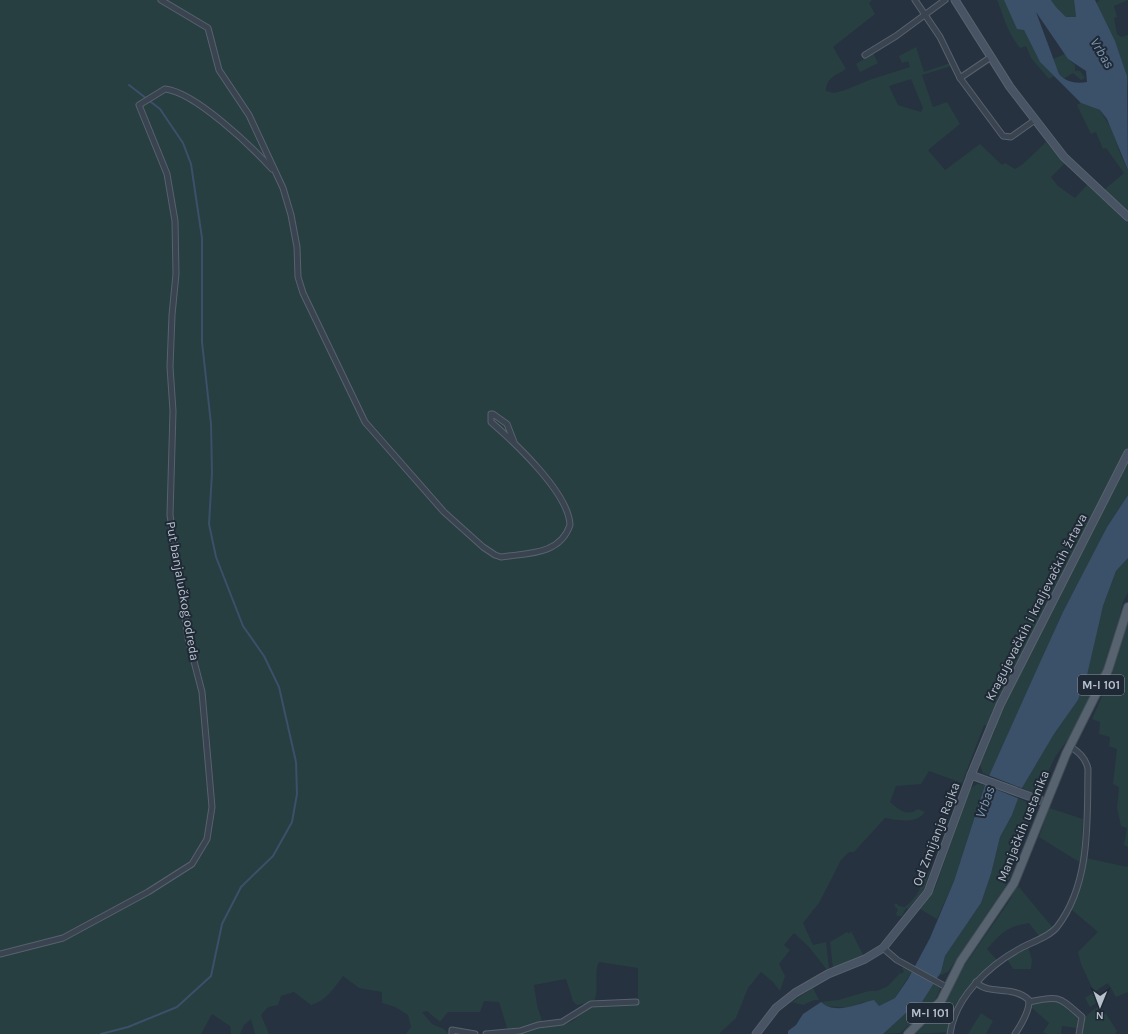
<svg xmlns="http://www.w3.org/2000/svg" width="1128" height="1034" font-family="Karla,sans-serif">
  <style>
    .green { fill: #283f41; fill-rule: evenodd }
    .water { fill: #3b5069; fill-rule: evenodd }
    .pier { fill: #263240 }
    .lines { fill: none; stroke-linecap: round; stroke-linejoin: round }
    .stream { stroke: #3b5069; stroke-width: 2 }
    .street-casing { stroke: #58626e; stroke-width: 7 }
    .secondary-casing { stroke: #58626e; stroke-width: 9 }
    .primary-casing { stroke: #434d59; stroke-width: 10 }
    .street { stroke: #3a4450; stroke-width: 5 }
    .secondary { stroke: #485363; stroke-width: 7 }
    .primary { stroke: #586370; stroke-width: 8 }
    .labels { text-anchor: middle; dominant-baseline: central; stroke-width: 4; stroke-linejoin: round; paint-order: stroke }
    .shield { fill: #1f2935; stroke: #89929e; stroke-width: 1 }
    .shield-label { font-size: 12px; font-weight: bold; fill: #b6bfcb }
    .street-label { font-size: 13px; fill: #b6bfcb; stroke: #1f2935 }
    .water-label { font-size: 14px; font-style: italic; fill: #7e96b2; stroke: #1f2935 }
  </style>
  <rect width="100%" height="100%" fill="#263240"/>
  <g class="green">
    <path d="M0,0H872L869,3L875,14L833,47L846,69C836,75 826,78 826,91L834,93L845,90L872,79L910,67L908,61L902,63L899,56L916,47L924,72L950,63L951,66L922,75L933,107L947,102L960,124L928,150L945,170L980,144L1002,165L1005,163L1015,169L1023,164L1046,142L1065,163L1051,177L1058,186L1075,198L1087,185L1126,220L1128,223V495L1107,527L1032,680L990,776L983,773L980,765L996,728L984,725L962,783L929,771L921,784L896,786L890,802C899,810 907,817 918,809L925,812C915,825 899,820 885,818L854,852H849L841,860L819,903L803,923L813,945L826,942L829,968L827,970L809,947L794,933L784,945L790,950L779,964L785,976L780,991L773,982L761,972L748,988L736,1018L719,1034H520L539,1027L565,1024L573,1021L586,1009L594,1007L638,1004V968L599,962C593,974 600,987 594,1002L577,1005L573,1001L566,979L534,985L537,1005L542,1021L520,1029L508,1031L499,1002L484,1001L480,1012H448L440,1022L427,1011L422,1012L432,1024L444,1029L449,1034H406L411,1027L408,1015L395,1007L382,1003V992L359,988L343,976C334,988 326,1001 311,1005L294,992L281,996L278,1005L268,1007L261,1015L269,1034H255L251,1019L244,1025L240,1034H231L230,1026L212,1014L201,1034H0ZM911,79L923,108L921,112L898,105L889,86Z"/>
    <path d="M997,0H1004L1024,30L1040,62L1054,76L1049,79L1031,58L1026,46L1020,48C1008,34 1004,17 997,0Z"/>
    <path d="M1051,0H1074L1076,17H1066L1056,7Z"/>
    <path d="M1100,0H1128L1114,6L1117,17L1114,18L1117,34L1121,37L1128,35V91C1126,59 1109,32 1096,3Z"/>
    <path d="M873,53L878,63L860,72L856,64Z"/>
    <path d="M1065,54L1070,61L1075,65V71H1080L1085,78L1081,80L1073,73L1063,79L1059,74L1053,59Z"/>
    <path d="M1081,103L1100,110L1111,128L1120,153L1128,170V211L1104,190L1124,173L1106,148L1103,149L1096,132L1091,134L1077,105Z"/>
    <path d="M1128,558V592L1123,602L1109,660L1074,731L1055,757L1040,790L1033,793L1022,788L1054,734L1078,700L1103,606L1116,571Z"/>
    <path d="M1128,620V847L1124,845L1127,828L1121,826L1117,808L1119,787L1113,784L1117,749L1109,746L1110,737L1099,734L1100,722L1092,719L1112,674Z"/>
    <path d="M977,784L985,785L954,881L937,919L920,909L935,888L970,789Z"/>
    <path d="M1018,798L1031,804L1033,810L1016,853L1012,873L1005,887L948,972L936,977L941,972L945,956L981,903L991,874L1000,837L1012,815Z"/>
    <path d="M1049,808L1083,819L1081,863L1039,837Z"/>
    <path d="M1086,858L1127,867L1128,865V992L1116,997L1108,983L1094,992L1099,1001L1090,1007L1085,998L1094,992L1081,964L1078,952L1098,932L1071,909L1083,879Z"/>
    <path d="M931,869L924,889L908,909L906,908L902,916H897L896,913L898,910L894,905L896,903L899,906L905,907C912,901 923,891 920,880Z"/>
    <path d="M1019,887L1053,928L1039,936L1029,923C1007,927 1002,932 987,949L998,961L955,1011L950,1020L949,1032L915,1034L941,1009L964,966L1008,903L1016,888Z"/>
    <path d="M851,931L863,955L833,968L830,942L847,932L849,934Z"/>
    <path d="M1028,946L1032,960L1031,969H1013L1007,959Z"/>
    <path d="M903,967L912,971L895,998L879,1006L864,1002L849,1008L825,1006L821,1002L838,1000L869,991H877L888,986L900,973L902,974L904,971L902,969Z"/>
    <path d="M934,982L940,987C940,1001 911,1023 900,1033L883,1034L917,1003L922,1002Z"/>
    <path d="M813,988L819,1000H814L803,1005L792,1002Z"/>
    <path d="M1050,1000L1065,1003L1079,1018L1077,1028L1062,1026L1061,1034H1047L1043,1032L1049,1023L1031,1007L1034,1003Z"/>
    <path d="M1098,1007L1100,1013L1106,1014L1117,1031L1115,1034H1082C1081,1019 1086,1015 1098,1007Z"/>
    <path d="M981,1013L993,1021L986,1034H968Z"/>
  </g>
  <g class="water">
    <path d="M1004,0H1051L1056,7L1066,17H1076L1074,0H1095L1115,41L1127,76L1128,170L1107,119L1100,110L1081,103L1040,62L1024,30L1017,29ZM1036,12L1068,59L1086,71L1087,82C1076,84 1066,82 1059,74Z"/>
    <path d="M1128,495V558L1116,571L1103,606L1087,675L1078,700L1054,734L1022,788L1012,815L1000,837L991,874L981,903L945,956L941,972L922,1002L917,1003L883,1034H788V1031L796,1025L803,1014L821,1002C835,1015 857,1004 874,1000L879,1006L895,998L908,979L930,938L954,881L985,785L1032,680L1063,612L1107,527Z"/>
  </g>
  <path class="pier" d="M988,775L1024,789L1020,799L983,784Z"/>
  <g class="lines">
    <path class="stream" d="M101,1034L128,1027L177,1007L211,976L222,924L241,887L273,856L292,822L297,794L296,762L279,687L264,656L243,626L216,557L209,524L212,473L211,424L202,342V238L191,164L183,143L160,109L129,85"/>
    <defs>
      <g id="street">
        <path d="M161,0L208,28L219,70L249,115L283,188L291,215L297,247L298,277L303,293L365,422L444,512L483,547L495,555L501,557C528,553 560,555 570,525C569,493 514,442 491,422V414H493L507,424L514,442"/>
        <path d="M915,0L940,37L960,78L1003,136L1011,137L1035,120"/>
        <path d="M865,55L896,36L945,0"/>
        <path d="M960,78L991,57"/>
        <path d="M883,948L897,960L948,988"/>
        <path d="M0,954L63,938L148,892L192,864L207,839L212,807L202,692L188,638L170,515L173,411L170,367L172,315L176,274L175,221L167,174L139,105L165,89C195,92 252,147 272,169"/>
        <path d="M976,982C989,996 1011,984 1029,1000C1030,1011 1021,1025 1015,1034"/>
        <path d="M1029,1002C1060,995 1059,997 1082,1017L1079,1034"/>
        <path d="M452,1034V1030L475,1034"/>
        <path d="M486,1034L520,1031L538,1025L562,1022L591,1004L636,1002"/>
        <path d="M950,1034C955,997 989,965 1021,948C1032,942 1049,937 1057,927C1091,883 1087,821 1088,769C1086,758 1078,751 1069,746"/>
      </g>
      <g id="secondary">
        <path d="M955,0L1010,87L1064,157L1128,217"/>
        <path d="M971,775L1045,802"/>
        <path d="M756,1034L776,1008L795,993L828,974L865,959L883,948L928,892L971,775L1000,705L1128,453"/>
      </g>
      <path id="primary" d="M908,1034L941,1001L961,961L1014,883L1066,754L1108,670L1128,607"/>
    </defs>
    <use href="#street" class="street-casing"/>
    <use href="#secondary" class="secondary-casing"/>
    <use href="#primary" class="primary-casing"/>
    <use href="#street" class="street"/>
    <use href="#secondary" class="secondary"/>
    <use href="#primary" class="primary"/>
  </g>
  <g class="labels">
    <g class="shield">
      <rect x="1078" y="675" width="46" height="20" rx="3"/>
      <rect x="907" y="1003" width="46" height="20" rx="3"/>
    </g>
    <g class="shield-label">
      <text x="1101" y="685">M-I 101</text>
      <text x="930" y="1013">M-I 101</text>
    </g>
    <g class="street-label">
      <text transform="translate(183 591) rotate(80)">Put banjalučkog odreda</text>
      <text transform="translate(1036 607) rotate(-63)">Kragujevačkih i kraljevačkih žrtava</text>
      <text transform="translate(1023 826) rotate(-68)">Manjačkih ustanika</text>
      <text transform="translate(936 834) rotate(-69)">Od Zmijanja Rajka</text>
    </g>
    <g class="water-label">
      <text transform="translate(1102 53) rotate(59)">Vrbas</text>
      <text transform="translate(985 802) rotate(-70)">Vrbas</text>
    </g>
  </g>
  <g transform="translate(1100 1006) rotate(181)" stroke="#1f2935" stroke-width="3" paint-order="stroke">
  <path d="M0-3L7 15L0 10L-7 15Z" fill="#b6bfcb"/>
  <text y="-6" font-size="11" font-weight="bold" text-anchor="middle" fill="#b6bfcb">N</text>
  </g>
</svg>
